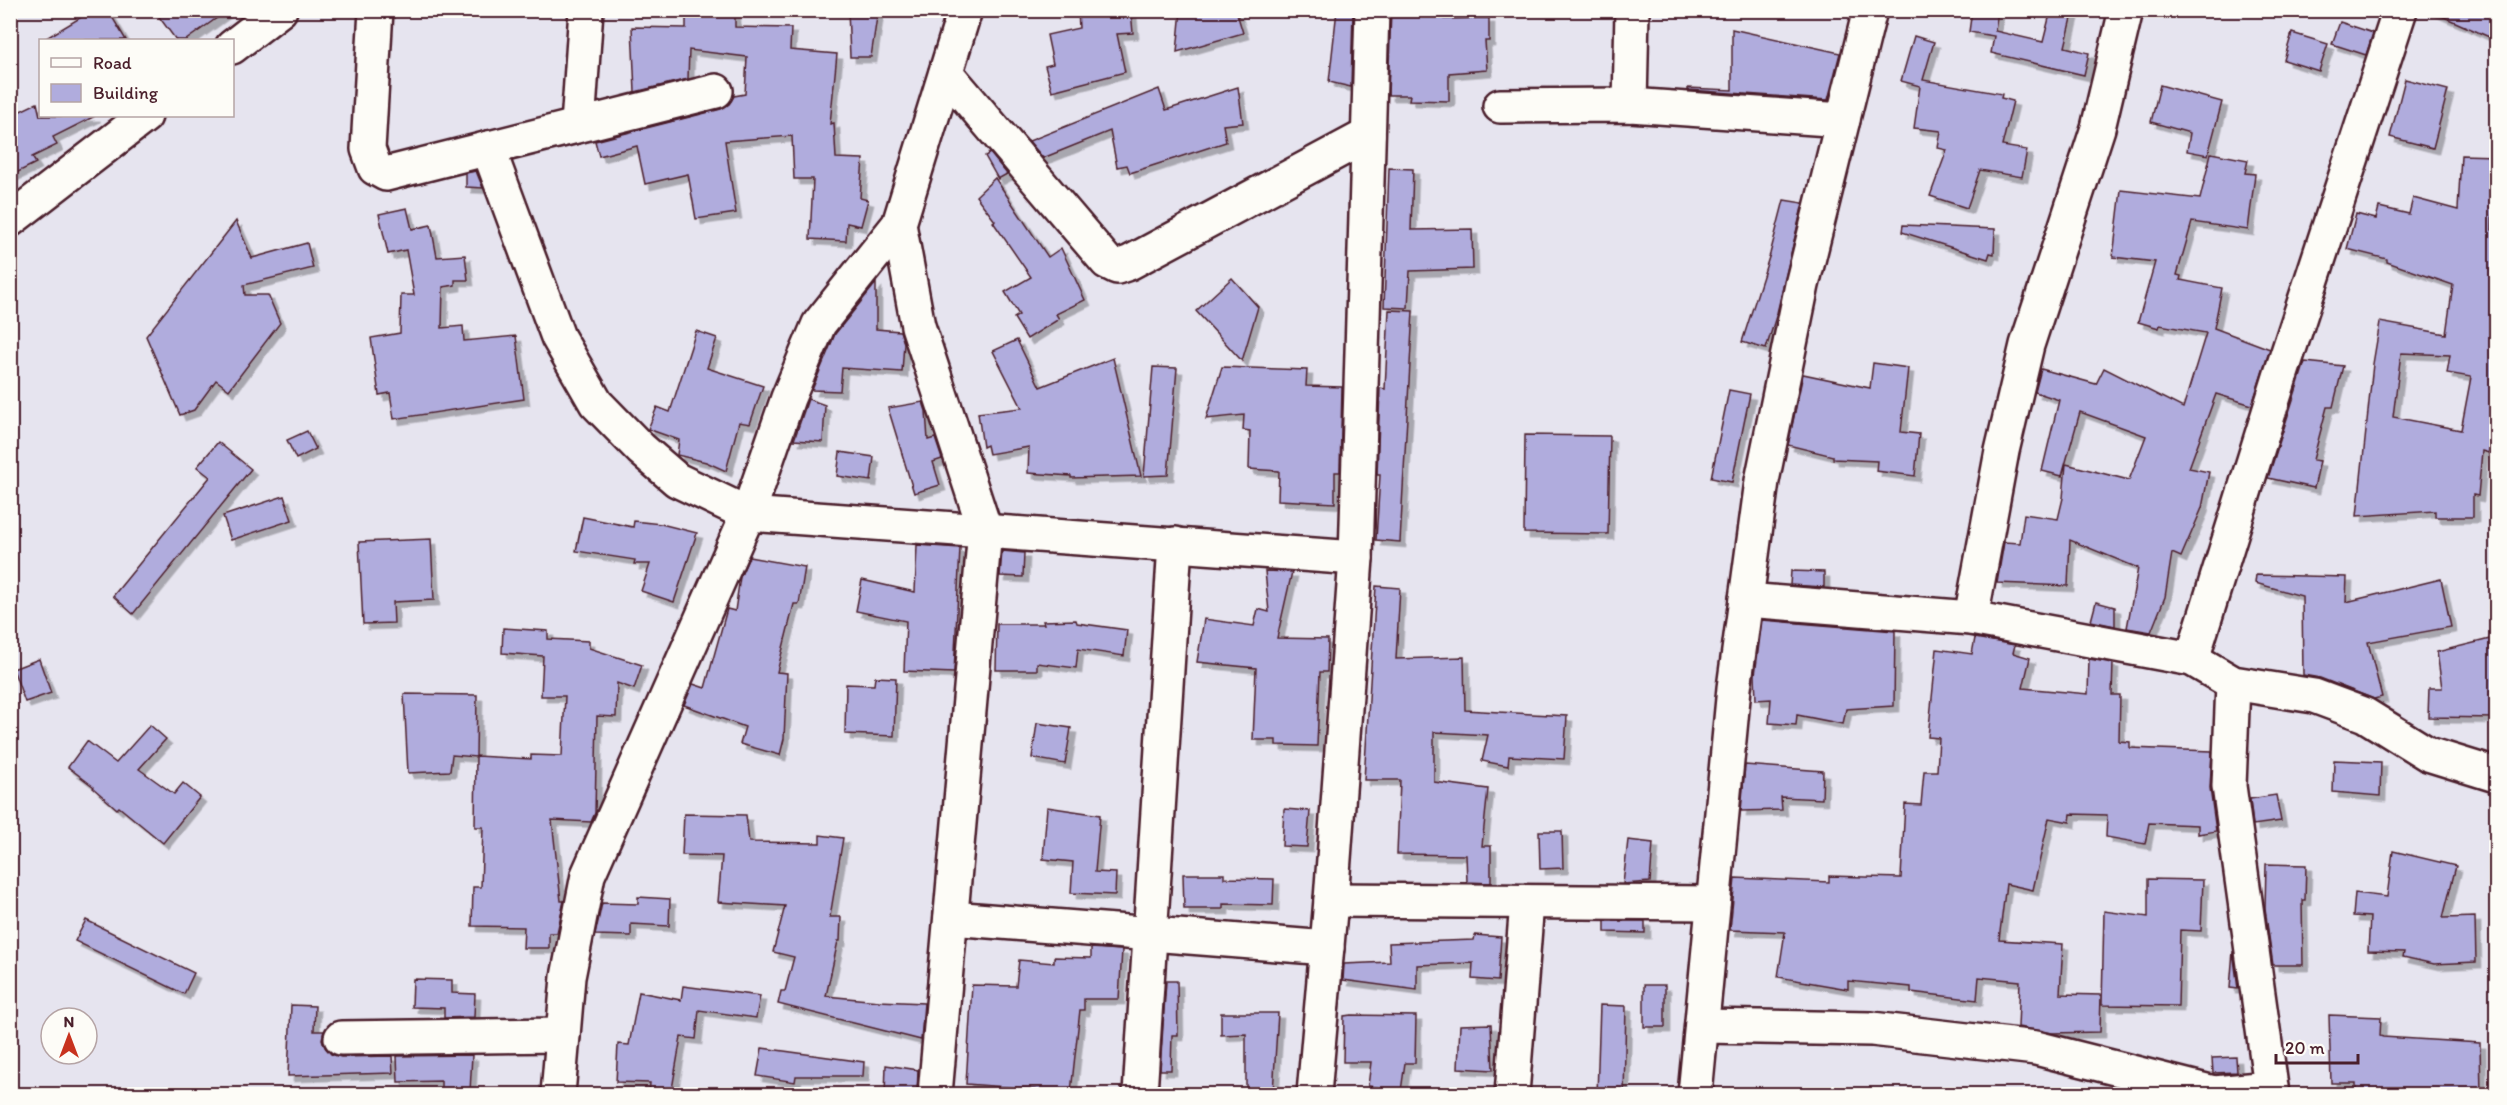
<svg xmlns="http://www.w3.org/2000/svg" width="2507" height="1105" font-family="Itim,sans-serif">
  <style>
    .building { fill: #b0acdd; stroke: #4a1f2b; stroke-width: 1.5; fill-rule: evenodd; filter: url(#shadow) }
    .lines { fill: none; stroke-linecap: round; stroke-linejoin: round }
    .minor-casing { stroke: #4a1f2b; stroke-width: 38 }
    .minor { stroke: #fdfcf7; stroke-width: 33 }
  </style>
  <defs>
    <filter id="shadow"><feDropShadow dx="5.5" dy="5.5" stdDeviation="0" flood-color="#0004"/></filter>
  </defs>
  <rect width="100%" height="100%" fill="#e6e4ef"/>
  <filter id="ink" filterUnits="userSpaceOnUse"><feTurbulence type="fractalNoise" baseFrequency=".0167" numOctaves="2"/><feDisplacementMap in="SourceGraphic" scale="12" xChannelSelector="R" yChannelSelector="G"/><feConvolveMatrix kernelMatrix="1 2 1 2 8 2 1 2 1" color-interpolation-filters="sRGB"/></filter>
  <g filter="url(#ink)">
    <g class="building">
      <path d="M93,10H108L126,40H43Z"/>
      <path d="M154,10H228L186,40H176Z"/>
      <path d="M686,10H735V27L791,28L790,50L837,54L830,124L834,123L836,158L863,159L860,198L868,200L861,226L847,223L846,241L810,239L813,179H794L792,136L725,141L736,213L696,219L688,174L645,184L637,146L599,156L595,141L721,109L729,104L734,96L745,94L747,57L689,50L688,79L635,92L632,27L686,28Z"/>
      <path d="M848,10H878L871,57H850Z"/>
      <path d="M1078,10H1131L1133,33L1117,34L1125,72L1052,91L1045,66L1053,64L1047,35L1079,28Z"/>
      <path d="M1181,10H1236L1243,33L1177,52Z"/>
      <path d="M1337,10H1353L1351,87L1329,82Z"/>
      <path d="M1391,10H1444V19L1489,18V41H1485L1487,70L1449,73V101L1409,100L1410,95H1388Z"/>
      <path d="M1972,10H1998L1995,31L2043,42L2051,10H2074L2065,47L2089,53L2084,75L1991,53L1994,36L1969,32Z"/>
      <path d="M2428,10H2496V40Z"/>
      <path d="M2340,22L2373,33L2366,55L2332,44Z"/>
      <path d="M1732,29L1840,53L1828,100L1688,90V88L1732,90Z"/>
      <path d="M2292,33L2328,44L2319,71L2284,60Z"/>
      <path d="M1914,36L1934,42L1923,80L2002,94L2001,98L2013,101L2002,146L2027,150L2022,177L1980,170L1967,208L1930,196L1947,150L1938,148L1941,131L1914,128L1920,86L1901,81Z"/>
      <path d="M2405,79L2448,90L2433,148L2390,137Z"/>
      <path d="M2160,85L2222,102L2208,155L2187,151L2190,133L2151,122Z"/>
      <path d="M1238,87L1243,123L1223,125L1226,142L1130,173L1127,165L1117,167L1110,131L1043,158L1029,141L1159,89L1166,110Z"/>
      <path d="M37,103L40,116H95L53,137L57,145L32,157L36,163L10,176V116Z"/>
      <path d="M990,153L1007,174L998,179L985,156Z"/>
      <path d="M2211,153L2248,160L2245,173L2255,174L2248,230L2192,222L2177,275L2181,276L2180,280L2222,288L2214,328L2270,349L2252,405L2216,394L2189,468L2209,472L2202,508L2181,557L2172,553L2165,597L2151,632L2127,628L2138,568L2070,540L2068,586L1997,583L2004,542L2020,543L2024,514L2058,519L2063,498L2066,464L2129,480L2146,436L2080,412L2062,476L2042,471L2059,400L2035,392L2041,369L2096,384L2104,368L2183,408L2206,333L2160,325L2159,328L2138,322L2155,262L2113,257L2121,190L2200,199Z"/>
      <path d="M2461,155L2496,156L2495,186H2493L2492,230H2496V413L2489,453L2482,451L2478,496L2473,495V517H2435V511L2357,516L2373,364L2380,322L2446,334L2453,285L2387,262V259L2347,249L2356,214L2376,219L2379,207L2409,214L2413,198L2458,210ZM2401,353L2450,355L2447,373L2471,377L2461,430L2393,417Z"/>
      <path d="M1389,168L1413,169L1411,230L1472,229L1473,269L1410,271L1408,308L1384,307Z"/>
      <path d="M476,171L483,188L466,187V173Z"/>
      <path d="M995,178L1048,257L1061,248L1085,300L1056,314L1059,319L1027,339L1014,318L1019,315L1005,292L1031,277L993,222L995,221L976,196Z"/>
      <path d="M1784,200L1803,203L1777,313L1766,349L1742,342L1770,254Z"/>
      <path d="M407,208L412,229L431,225L437,257L465,255L468,280H455V285L443,287L442,328L463,326L464,341L516,336L524,399L394,419L390,393L379,395L371,338L400,333L401,295H414L406,250L388,254L379,214Z"/>
      <path d="M236,221L252,258L307,243L313,268L244,285L245,295H268L280,323L229,390L216,380L194,410L180,415L146,336Z"/>
      <path d="M1903,225L1995,229L1994,254L1990,253L1988,259L1902,232Z"/>
      <path d="M1232,278L1258,307L1242,361L1196,311Z"/>
      <path d="M876,283V329L900,331L904,343L902,372L842,368L840,391L812,390L835,334Z"/>
      <path d="M1389,310L1413,311L1400,542L1376,540L1380,475H1377L1380,388L1385,389Z"/>
      <path d="M696,331L717,338L707,368L763,386L750,424L739,422L726,471L706,462L677,455L679,440L648,429L657,407L670,412Z"/>
      <path d="M1017,340L1040,387L1113,358L1141,476L1071,478V476L1028,473L1029,447L989,454L987,445L983,447L978,413L1022,408L993,351Z"/>
      <path d="M2305,362L2343,366L2333,407H2327L2313,460L2320,461L2314,488L2268,478Z"/>
      <path d="M1873,363L1908,368L1901,432L1919,434L1915,476L1876,471L1877,461L1833,459V456L1788,445L1803,374L1870,388Z"/>
      <path d="M1153,367L1177,368L1168,475L1144,476Z"/>
      <path d="M1222,367L1307,370L1306,386L1342,387L1340,472H1335V503L1278,500L1279,471L1249,469L1250,431L1243,430L1244,415L1206,419Z"/>
      <path d="M1729,390L1750,394L1732,482L1711,478Z"/>
      <path d="M808,399L825,405L823,442L794,440Z"/>
      <path d="M923,402L926,411L928,440L935,438L942,459L933,462L940,485L914,493L888,408Z"/>
      <path d="M307,431L316,449L296,459L287,440Z"/>
      <path d="M1525,435L1610,436L1608,534L1524,533Z"/>
      <path d="M218,442L251,469L133,614L113,596L210,477L197,467Z"/>
      <path d="M840,452L874,457L871,481L837,476Z"/>
      <path d="M284,496L292,520L231,540L223,516Z"/>
      <path d="M583,517L633,527L634,521L661,524L697,533L674,602L641,591L650,564H634L635,560L576,551Z"/>
      <path d="M431,539L434,600L393,602L394,623L363,624L359,542Z"/>
      <path d="M917,545L960,548L954,673L904,671L906,621L856,611L862,580L915,592Z"/>
      <path d="M1002,551L1024,553L1023,577L1000,576Z"/>
      <path d="M749,557L805,567L799,604H794L777,672L787,673L784,739L780,755L740,744L745,727L684,705L693,684L705,688L727,609L735,611L740,577Z"/>
      <path d="M1265,571L1292,572L1277,638L1328,639L1327,672H1320L1317,746L1276,745V740H1253L1256,668L1197,662L1204,619L1254,626L1258,609L1269,612Z"/>
      <path d="M1791,571L1824,572V587L1790,585Z"/>
      <path d="M2256,575L2347,577L2346,602L2441,579L2451,627L2368,642L2382,697L2374,699L2320,678L2303,675L2302,596L2255,583Z"/>
      <path d="M1376,586L1400,588L1396,659L1464,657L1465,710L1567,716L1564,759L1509,756L1508,766L1482,761L1488,735L1434,732V782L1488,789L1482,846H1491V883L1467,882L1466,855L1397,854L1400,780H1364Z"/>
      <path d="M2096,602L2115,607V626L2091,621Z"/>
      <path d="M1076,620L1077,623L1127,630L1124,656L1078,649L1076,668L1037,663V670H996L997,624H1044L1043,621Z"/>
      <path d="M1762,620L1895,631L1894,706L1846,709L1843,724L1797,715L1796,725L1769,723L1771,699L1756,700L1755,675Z"/>
      <path d="M503,628L548,631V639L589,641V648L642,665L634,689L617,683L616,717L597,716L595,813L591,822L552,820L561,901H564L557,933H549V948H523L524,927L472,926L473,887H481L483,827H475L476,756L531,759V755L562,756L565,696H541L543,656L502,653Z"/>
      <path d="M1975,638L2015,645L2013,653L2030,658L2023,688L2088,694L2089,659L2113,663L2112,695H2120L2119,741L2130,742V748L2212,751L2210,788L2216,831L2198,834V825L2149,823L2145,844L2106,837L2107,815L2071,814L2070,822L2049,818L2033,890L2006,884L1999,940L2063,944L2060,994L2101,995L2100,1032L2052,1033L2018,1027L2020,981L1979,977L1977,1000L1911,992V987L1848,981V989L1778,977L1785,932L1730,930L1735,878L1829,882V876L1901,878L1905,804L1921,805L1924,771H1937L1939,738L1928,737L1937,649L1972,654Z"/>
      <path d="M2490,639L2496,666V718L2428,717L2429,688H2442L2437,652Z"/>
      <path d="M39,659L51,693L25,702L13,669Z"/>
      <path d="M875,677L896,678L894,736L845,734L846,684L874,685Z"/>
      <path d="M404,694L477,695L476,757L452,755L450,771L408,773Z"/>
      <path d="M1037,723L1071,728L1065,764L1032,758Z"/>
      <path d="M150,725L166,739L139,769L174,794L183,783L200,797L163,843L119,807L117,809L93,788L94,787L68,767L87,741L116,763Z"/>
      <path d="M2334,760L2381,762L2380,796L2333,792Z"/>
      <path d="M1745,765L1823,771L1822,799L1781,797L1782,810L1741,811Z"/>
      <path d="M2276,795L2281,821L2253,825L2250,799Z"/>
      <path d="M1047,807L1100,815L1095,872L1116,873L1115,895L1071,893L1073,862L1043,859Z"/>
      <path d="M1284,809L1310,811L1307,847L1282,846Z"/>
      <path d="M684,814L746,815L749,842L820,843V835L843,838L830,917H841L840,941H838L826,996L879,1001L924,1003L921,1040L778,1004L781,991H785L794,957L773,952L785,906L718,902L722,856L682,855Z"/>
      <path d="M1539,831H1562L1563,868L1540,869Z"/>
      <path d="M1628,840L1653,843L1650,882L1623,884Z"/>
      <path d="M2393,851L2456,866L2443,918L2475,917L2476,962L2434,964L2403,957L2404,952L2368,951L2370,917L2353,916L2355,893L2387,897Z"/>
      <path d="M2266,864L2306,865L2305,900H2302L2303,965H2273L2265,909Z"/>
      <path d="M1183,874H1224V878L1274,879L1273,905L1223,904V909H1184Z"/>
      <path d="M2148,879L2203,880L2201,931L2180,930L2178,1006L2102,1005L2104,911L2148,917Z"/>
      <path d="M638,897L670,899L669,926L631,924V936L595,935L602,903L638,904Z"/>
      <path d="M86,920L194,973L184,994L75,941Z"/>
      <path d="M1605,921H1645V933L1605,932Z"/>
      <path d="M1475,935L1501,937L1498,981L1472,979L1473,963L1417,965V990L1343,980L1344,964L1390,962L1389,943L1474,940Z"/>
      <path d="M1091,948L1122,950L1119,999H1084V1010H1080L1071,1092L966,1084L972,985L1016,986L1019,960L1054,963V957L1091,958Z"/>
      <path d="M2233,951L2238,989L2230,988Z"/>
      <path d="M413,979L452,980V993L475,994L474,1017L444,1018V1008L412,1007Z"/>
      <path d="M1166,981H1177L1178,1035H1172L1171,1070H1160Z"/>
      <rect x="1644" y="985" width="21" height="42"/>
      <path d="M683,986L760,996L756,1018L699,1010L696,1039L681,1037L671,1095H649L650,1083L616,1082L618,1044L629,1045L639,992L681,1000Z"/>
      <path d="M291,1005L315,1006L314,1031H324L322,1039L325,1047L331,1054L341,1057L392,1056L393,1073L288,1076Z"/>
      <path d="M1600,1005L1626,1006L1624,1095H1597Z"/>
      <path d="M1221,1013H1278L1273,1093L1246,1092V1034L1221,1035Z"/>
      <path d="M1351,1015L1416,1016L1415,1063H1405L1401,1091L1368,1086L1371,1062H1343L1344,1016Z"/>
      <path d="M2329,1015L2381,1017L2380,1036L2383,1037L2480,1043L2481,1095H2356V1083H2331Z"/>
      <path d="M1491,1024L1493,1070L1458,1068L1460,1025Z"/>
      <path d="M762,1048L864,1062L863,1076H796L795,1082L757,1076Z"/>
      <path d="M472,1055L470,1092L441,1091V1081L398,1082L397,1056Z"/>
      <path d="M2236,1057L2237,1072L2213,1073L2212,1058Z"/>
      <path d="M886,1065L918,1070L917,1095H885Z"/>
    </g>
    <g class="lines">
      <defs>
        <g id="minor">
          <path d="M376,10L368,149L375,168L386,174L716,91"/>
          <path d="M232,47L280,10"/>
          <path d="M946,73L1107,262L1117,267L1129,263L1368,135"/>
          <path d="M1630,105L1632,10"/>
          <path d="M1500,106L1630,105L1843,120"/>
          <path d="M578,125L586,10"/>
          <path d="M488,148L558,337L596,403L641,449L677,480L748,514L1356,558"/>
          <path d="M10,220L145,116"/>
          <path d="M899,224L918,326L985,530L935,1094"/>
          <path d="M1746,600L1971,618L2192,659L2233,683L2314,696L2365,715L2428,754L2496,775"/>
          <path d="M1971,618L2002,451L2027,345L2098,128L2126,10"/>
          <path d="M2192,659L2280,377L2400,10"/>
          <path d="M2233,683L2229,786L2272,1094"/>
          <path d="M1331,900L1713,903"/>
          <path d="M951,918L1327,948"/>
          <path d="M1702,1026L1872,1029L2036,1048L2214,1093L2270,1088"/>
          <path d="M341,1038L563,1035"/>
          <path d="M558,1094L568,977L588,875L748,514L788,398L819,324L899,224L965,10"/>
          <path d="M1140,1094L1175,544"/>
          <path d="M1314,1094L1331,900L1356,558L1372,10"/>
          <path d="M1512,1094L1527,902"/>
          <path d="M1695,1094L1734,688L1762,481L1802,285L1870,10"/>
        </g>
      </defs>
      <use href="#minor" class="minor-casing"/>
      <use href="#minor" class="minor"/>
    </g>
  </g>
  <rect width="2507" height="1105" fill="none" stroke="#fdfcf7" stroke-width="36"/>
  <rect x="18" y="18" width="2471" height="1069" fill="none" stroke="#4a1f2b" stroke-width="2" filter="url(#ink)"/>
  <rect x="39" y="39" width="195" height="78" fill="#fdfcf7" stroke="#b5a4a5" stroke-width="1.5"/>
  <rect x="51" y="58" width="30" height="9" fill="#fdfcf7" stroke="#b5a4a5" stroke-width="1.5"/>
  <text x="93" y="69" font-size="18" fill="#4a1f2b">Road</text>
  <rect x="51" y="84" width="30" height="18" fill="#b0acdd" stroke="#b5a4a5" stroke-width="1.5"/>
  <text x="93" y="99" font-size="18" fill="#4a1f2b">Building</text>
  <g transform="translate(69 1036)"><circle r="28" fill="#fdfcf7" stroke="#b5a4a5" stroke-width="1.5"/>
  <path d="M0-4.5L10 22L0 15L-10 22Z" fill="#c8321e"/>
  <text y="-9" font-size="16" font-weight="bold" text-anchor="middle" fill="#4a1f2b">N</text>
  </g>
  <path d="M2276 1054v9h82v-9" fill="none" stroke="#4a1f2b" stroke-width="3"/>
  <text x="2285" y="1054" font-size="18" fill="#4a1f2b" stroke="#fdfcf7" stroke-width="4.5" paint-order="stroke">20 m</text>
</svg>
